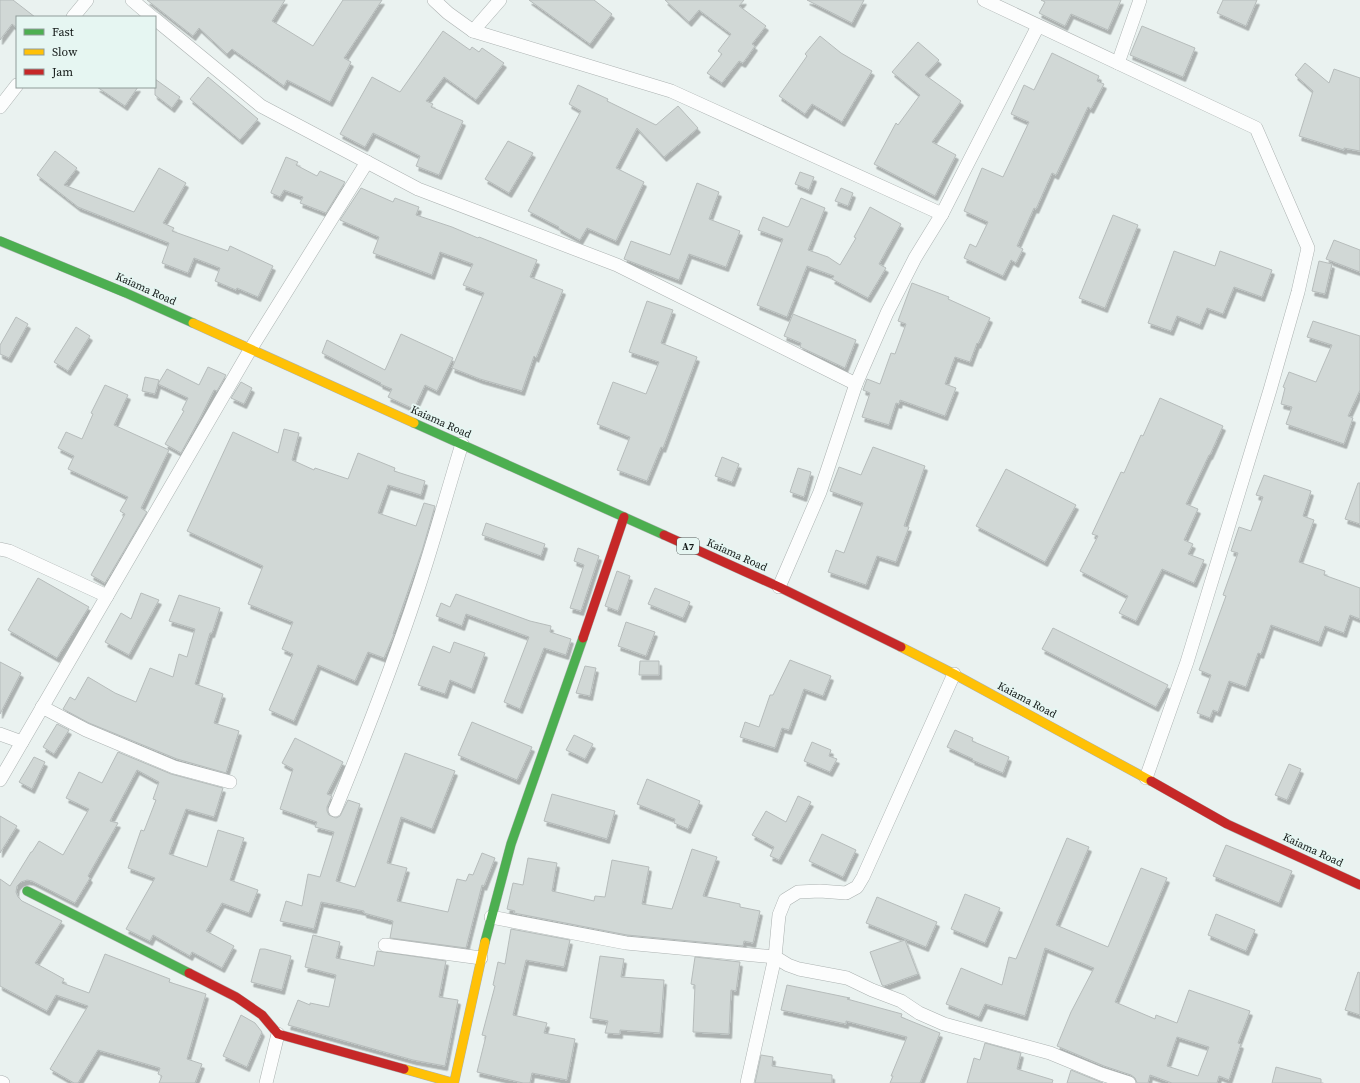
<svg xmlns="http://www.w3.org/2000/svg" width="1360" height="1083" font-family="'Source Serif 4',serif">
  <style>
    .building { fill: #d1d8d6; stroke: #b6bcbb; fill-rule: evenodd; filter: url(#shadow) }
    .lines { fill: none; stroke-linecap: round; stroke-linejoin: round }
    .street-casing { stroke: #acb2b1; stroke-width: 14 }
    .fast-casing { stroke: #acb2b1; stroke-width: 10 }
    .slow-casing { stroke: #acb2b1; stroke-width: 10 }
    .jam-casing { stroke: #acb2b1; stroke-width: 10 }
    .street { stroke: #fcfdfd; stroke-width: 13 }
    .fast { stroke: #4caf50; stroke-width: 9 }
    .slow { stroke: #ffc107; stroke-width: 9 }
    .jam { stroke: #c62828; stroke-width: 9 }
    .labels { text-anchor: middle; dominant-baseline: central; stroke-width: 4; stroke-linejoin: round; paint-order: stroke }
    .shield { fill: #e6f6f2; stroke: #505957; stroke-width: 1 }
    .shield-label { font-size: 10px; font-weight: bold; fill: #101614 }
    .street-label { font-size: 11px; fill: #101614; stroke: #e6f6f2 }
  </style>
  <defs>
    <filter id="shadow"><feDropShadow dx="2.5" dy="4.5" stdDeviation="0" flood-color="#0004"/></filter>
  </defs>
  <rect width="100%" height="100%" fill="#eaf2f0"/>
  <g class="building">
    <path d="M0,0H13L35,17H17V28L12,24L0,40Z"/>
    <path d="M147,0H285L272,21L313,46L343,0H382L344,58L351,62L330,102L287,80L284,86L232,49L227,54L199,28L193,36Z"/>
    <path d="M529,0H594L612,14L590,44Z"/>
    <path d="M665,0H744L739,6L766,26L752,44L755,46L743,63L739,61L722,83L707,73L722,54L718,51L731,34L699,10L689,22Z"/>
    <path d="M807,0H864L852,23Z"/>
    <path d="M1041,0H1121L1108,30L1071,14L1065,26L1039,13L1045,2Z"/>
    <path d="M1223,0H1257L1246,26L1217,13Z"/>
    <path d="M1142,26L1195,48L1183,77L1130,55Z"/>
    <path d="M443,31L470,50L472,47L479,52L482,48L504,63L476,100L444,77L426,101L433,104L431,107L463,121L439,175L416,166L420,156L373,133L365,147L340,134L372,77L400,92Z"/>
    <path d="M820,36L841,53L872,71L842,122L812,104L805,114L779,96L807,56L805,54Z"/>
    <path d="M918,42L939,60L925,75L961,101L932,142L956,155L935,196L874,164L896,123L898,125L920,95L892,72Z"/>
    <path d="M1052,53L1099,76L1097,81L1104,84L1091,109L1088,107L1056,175L1052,173L1036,209L1034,208L1017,246L1023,249L1016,263L1011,260L1003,276L964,258L970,244L976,247L988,222L964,211L982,168L1003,177L1029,122L1011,114L1024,85L1034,90Z"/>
    <path d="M1305,63L1329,83L1334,69L1360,78V151L1344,148V150L1299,136L1313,91L1295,75Z"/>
    <path d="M208,77L258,119L240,140L190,99Z"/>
    <path d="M155,79L180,97L172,108L155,95Z"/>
    <path d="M578,85L608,99L607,101L656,125L678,106L698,128L664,157L637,128L616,168L644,182L616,241L587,228L580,240L558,228L559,227L528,211L581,111L569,104Z"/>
    <path d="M97,87H138L125,106Z"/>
    <path d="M508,141L533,153L509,193L485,179Z"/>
    <path d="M55,151L77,168L64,185L134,212L159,168L186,183L163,223L174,228L172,231L228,251L230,246L273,266L258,297L237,288L236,290L215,281L220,268L194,258L188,273L162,263L169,243L78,207L37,175Z"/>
    <path d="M286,157L298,162L296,165L317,176L320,171L345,182L326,213L300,203L303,197L284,190L280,197L271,193V192Z"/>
    <path d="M800,172L814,177L809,190L795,184Z"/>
    <path d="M697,183L719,192L709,219L740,231L726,267L689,254L679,280L624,259L631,241L670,255Z"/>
    <path d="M361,188L393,202L395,198L419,207L416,215L452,227L478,238L479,237L537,260L530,277L563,290L536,358L534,356L522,391L480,379L452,368L484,293L463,285L473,264L440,252L432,275L373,253L379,237L340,220Z"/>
    <path d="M841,188L853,193L848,206L835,201Z"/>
    <path d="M801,198L825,208L808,250L828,257L840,265L856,238L854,237L870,207L901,224L879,264L886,268L868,298L832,279L834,276L807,266L787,317L757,305L783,239L758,230L763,217L787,227L789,226Z"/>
    <path d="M1113,215L1138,225L1105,308L1079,298Z"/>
    <path d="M1334,240L1360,250V272L1326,259Z"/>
    <path d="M1174,251L1215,266L1220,251L1272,270L1262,297L1234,287L1223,314L1207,308L1200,325L1177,316L1171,331L1148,323Z"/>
    <path d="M1319,261L1332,264L1325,294L1312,291Z"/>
    <path d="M912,283L949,297L948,299L990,318L978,344L977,343L970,362L955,357L945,384L956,388L945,416L900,400L899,404L896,403L889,425L862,417L870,393L863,390L867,379L880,384L891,353L895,354L906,324L898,321Z"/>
    <path d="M647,301L673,310L661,343L697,357L663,448L661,447L647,481L617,470L630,437L597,424L613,382L646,394L659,362L629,352Z"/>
    <path d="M793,314L856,340L845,368L800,347L801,343L784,336Z"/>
    <path d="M16,317L28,324L9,358L0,354V345Z"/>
    <path d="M1313,321L1360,336V390L1348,416L1353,418L1344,444L1286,424L1292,407L1281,404L1285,388L1283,387L1289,372L1316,382L1332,345L1307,337Z"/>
    <path d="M76,327L90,336L68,371L54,362Z"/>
    <path d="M401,334L453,358L437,391L425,385L414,409L388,397L392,389L380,384L381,383L322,353L327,340L385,370Z"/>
    <path d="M208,367L226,375L217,391L214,390L200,418L181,453L165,444L184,411L182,410L188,398L158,384L167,369L199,385Z"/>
    <path d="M145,377L159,380L155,394L142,391Z"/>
    <path d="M241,382L252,388L244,404L231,398Z"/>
    <path d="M105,385L128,395L114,425L169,450L141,508L147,512L105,583L91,575L125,514L120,511L128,497L68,469L74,456L58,448L66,432L82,439L93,414L91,413Z"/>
    <path d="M1160,398L1223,426L1210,455H1209L1186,504L1198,509L1184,540L1193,544L1188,554L1204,560L1194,583L1162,569L1136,621L1119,613L1128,596L1080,571L1098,536L1092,534L1121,472L1124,473L1141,435L1143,436Z"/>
    <path d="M284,429L299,433L292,460L314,470L315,468L348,479L358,453L395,468L394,471L425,481L421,495L388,485L378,513L416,526L424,503L435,506L422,551L393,634H394L384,658L368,652L355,681L318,665L294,721L269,710L293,654L282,649L293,622L248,604L263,566L187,531L233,432L278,453Z"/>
    <path d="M873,447L925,466L904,526L909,527L896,562L877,556L866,585L828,572L836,550L844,553L863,503L830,491L839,467L861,475Z"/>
    <path d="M722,457L739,464L732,482L715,476Z"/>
    <path d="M798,468L811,472L804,497L790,492Z"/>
    <path d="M1006,469L1076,505L1045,562L976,526Z"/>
    <path d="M1264,475L1311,491L1303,516L1314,520L1299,562L1325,571L1324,575L1360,588V619L1350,615L1344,633L1325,626L1319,642L1271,625L1261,654L1258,653L1246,687L1229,681L1218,712L1213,710L1210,718L1197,713L1211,675L1199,670L1226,596L1223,595L1238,553L1231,551L1239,527L1251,531L1263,497L1256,495Z"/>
    <path d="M1358,483H1360V524L1345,519Z"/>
    <path d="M486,523L545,544L541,556L482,535Z"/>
    <path d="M578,548L599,556L581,611L570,608L584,565L574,561Z"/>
    <path d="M617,571L630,576L618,611L605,606Z"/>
    <path d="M38,578L89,607L57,658L8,630Z"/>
    <path d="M655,588L690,602L683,618L648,604Z"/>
    <path d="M141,593L159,600L129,655L105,642L121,613L131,619Z"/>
    <path d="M456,594L530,621L551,626L550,632L571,639L566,655L544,648L520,709L504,702L529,637L466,614L462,626L436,616L441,603L450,607Z"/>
    <path d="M179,595L220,608L212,633H210L195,684L223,694L214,723L239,731L226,773L177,759L89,723L63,709L70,697L75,700L88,677L115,693L136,702L150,668L173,677L179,654L187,657L195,629L169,621Z"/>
    <path d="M626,622L655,632L646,656L618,646Z"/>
    <path d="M1053,628L1168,685L1156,707L1042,649Z"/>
    <path d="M454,642L485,653L472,689L450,680L445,694L418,685L433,646L450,653Z"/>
    <path d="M790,660L831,676L823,696L804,689L789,730L782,728L775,748L740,737L745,722L759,727L770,695H773Z"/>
    <path d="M640,661H659V675H639Z"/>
    <path d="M0,662L21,673L0,714Z"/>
    <path d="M585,666L596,668L590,696L576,693Z"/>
    <path d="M472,722L532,747L517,780L458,755Z"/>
    <path d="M57,724L69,730L54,754L43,747Z"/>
    <path d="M955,730L973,738L972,741L1009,757L1003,773L972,760L973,759L947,747Z"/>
    <path d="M574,735L593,744L585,759L566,750Z"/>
    <path d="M295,738L343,762L327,794L332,796L327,807V811L329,815L336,818L340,816L348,800L360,804L336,881L355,887L405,753L455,771L432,829L401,817L387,863L407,868L397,901L448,912L457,879L466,881L469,874L473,875L482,853L495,858L484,886L482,885L466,948L390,938L393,921L364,913V911L321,902L314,929L280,921L286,901L302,906L308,874L320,877L334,832L315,827L317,822L280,809L293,769L282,763Z"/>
    <path d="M812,742L831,750L829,756L837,759L830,772L804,761Z"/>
    <path d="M118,752L171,774L223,788L214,817L186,809L169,854L207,867L218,830L244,838L230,880L258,890L249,913L222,903L206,931L234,946L222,968L192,952L190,956L153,935L150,941L126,929L155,878L128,868L141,830L144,831L156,800L153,799L159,782L137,770L110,821L118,823L88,876L90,878L75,903L32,881L27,880L21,882L17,886L16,892L18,897L22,901L62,921L35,963L64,979L62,983L89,993L105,954L170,979L169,982L206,994L187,1059L202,1064L195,1083H159L162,1076L158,1074L160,1068L98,1050L78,1083H74L50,1069L88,1006L56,995L47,1011L0,986V879L10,886L31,852H32L39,841L63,855L89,809L66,798L79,772L102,783Z"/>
    <path d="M34,757L45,762L32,789L19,782Z"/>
    <path d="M1289,764L1301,769L1287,800L1275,795Z"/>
    <path d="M647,779L700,801L688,829L674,823L675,819L637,804Z"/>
    <path d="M552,794L615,811L607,839L544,821Z"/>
    <path d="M798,796L811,802L779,860L770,856L774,847L752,835L766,811L786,822Z"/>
    <path d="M0,816L17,826L0,853Z"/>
    <path d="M822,834L856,850L843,877L809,861Z"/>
    <path d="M1067,838L1089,847L1056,925L1108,947L1141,868L1167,878L1115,1002L1155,1019L1156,1015L1177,1023L1189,990L1250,1011L1238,1043L1241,1044L1229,1080L1219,1076L1217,1083H1172L1150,1075L1148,1083H1137L1135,1078L1131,1075L1104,1066L1057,1046L1071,1012L1094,968L1045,948L1025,1016L985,1004L979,1017L946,1004L961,968L1002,985L1009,957L1016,959ZM1177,1037L1209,1047L1198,1076L1167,1066Z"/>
    <path d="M1226,845L1292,871L1279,903L1213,876Z"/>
    <path d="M692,849L717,857L703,896L740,904V907L760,911L753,943L744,941L743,946L627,935L514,913L515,911L507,909L513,883L523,885L528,858L557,863L552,891L594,901L595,896L605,897L612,860L649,867L642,904L672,909Z"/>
    <path d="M965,894L1000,908L985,943L951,929Z"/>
    <path d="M877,897L937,922L926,947L866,923Z"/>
    <path d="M1216,914L1255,930L1246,951L1208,935Z"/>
    <path d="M511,929L570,940L564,967L526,960L513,1015L547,1023L544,1033L575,1039L567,1080L532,1073L530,1083H523L477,1072L486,1036L482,1035L495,986L493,985L498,962L505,964Z"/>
    <path d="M313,935L340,942L336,958L374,966L377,951L446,961L439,997L458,1000L445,1066L413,1060L288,1025L298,1000L310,1005V1003L329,1007L336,975L305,967Z"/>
    <path d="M905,940L918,974L884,986L882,985L870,952Z"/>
    <path d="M260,949H265L291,956L282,990L251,982Z"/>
    <path d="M600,956L624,959L621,977L664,980L660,1033L620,1030V1034L605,1033L608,1021L590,1018Z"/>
    <path d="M695,957L740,962L736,991L731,990L729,1034L693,1032L695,985L691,984Z"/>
    <path d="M1358,972L1360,973V1015L1345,1010Z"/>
    <path d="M787,985L850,998L847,999L902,1014L901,1017L940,1033L920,1083H890L893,1076H891L907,1037L846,1021V1024L781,1010Z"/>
    <path d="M241,1015L255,1023L262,1032L247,1067L223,1056Z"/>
    <path d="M985,1043L1021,1053L1017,1069L1053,1080L1052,1083H967L974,1058L980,1060Z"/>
    <path d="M761,1055L773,1057L772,1066L832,1075V1083H755Z"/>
    <path d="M1276,1067L1321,1079V1083H1272Z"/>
    <path d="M1071,1070L1098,1081L1103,1083H1067Z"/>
  </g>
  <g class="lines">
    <defs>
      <g id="street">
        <path d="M132,0L152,17"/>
        <path d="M434,0L448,13L473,31L671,91L942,214"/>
        <path d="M984,0L1256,128L1308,248L1298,292L1270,390L1187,662L1146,778"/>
        <path d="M73,17L87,0"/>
        <path d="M155,19L261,106L418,189L617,265L856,384"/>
        <path d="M473,31L500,0"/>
        <path d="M1118,63L1140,0"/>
        <path d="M0,107L17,85"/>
        <path d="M0,549L9,551L107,596"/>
        <path d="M779,587L820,492L856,384L887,313L915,258L942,214L1038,26"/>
        <path d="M42,707L86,730L174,767L230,782"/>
        <path d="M0,734L22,742"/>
        <path d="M0,780L250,350L367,162"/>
        <path d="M335,810C364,739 392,668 416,595C433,545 446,495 462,444"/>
        <path d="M491,917L626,943L775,957L788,965L799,969L847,978L872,990L901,1001L919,1013L944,1024L1050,1053L1101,1074L1129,1083"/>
        <path d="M385,945L481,958"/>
        <path d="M0,1082L3,1083"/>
        <path d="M266,1083L278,1034"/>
        <path d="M747,1083L775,957L779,915L785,900L798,892L820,891L846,893L857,887L863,877L954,674"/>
      </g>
      <g id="fast">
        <path d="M0,241L126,293L193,323"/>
        <path d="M414,423L664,535"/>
        <path d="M27,891L189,973"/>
        <path d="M485,942L511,844L583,638"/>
      </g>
      <g id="slow">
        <path d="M193,323L414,423"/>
        <path d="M901,647L954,674L1151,781"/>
        <path d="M404,1069L454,1083L485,942"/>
      </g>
      <g id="jam">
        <path d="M664,535L779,587L901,647"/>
        <path d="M583,638L624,517"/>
        <path d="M1151,781L1227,824L1360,885"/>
        <path d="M189,973L236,997L262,1015L278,1034L404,1069"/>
      </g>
    </defs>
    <use href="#street" class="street-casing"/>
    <use href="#fast" class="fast-casing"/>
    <use href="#slow" class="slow-casing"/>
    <use href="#jam" class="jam-casing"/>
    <use href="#street" class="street"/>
    <use href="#fast" class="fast"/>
    <use href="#slow" class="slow"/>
    <use href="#jam" class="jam"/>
  </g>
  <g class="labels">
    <rect class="shield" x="677" y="538" width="22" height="16" rx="3"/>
    <g class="shield-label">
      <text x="688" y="546">A7</text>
    </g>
    <g class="street-label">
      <text transform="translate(146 289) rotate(24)">Kaiama Road</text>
      <text transform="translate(441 422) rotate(24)">Kaiama Road</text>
      <text transform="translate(737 555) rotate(24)">Kaiama Road</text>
      <text transform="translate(1027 700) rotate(28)">Kaiama Road</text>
      <text transform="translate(1313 850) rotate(25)">Kaiama Road</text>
    </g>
  </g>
  <rect x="16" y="16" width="140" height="72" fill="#e6f6f2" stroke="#909c99"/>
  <rect x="24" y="29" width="20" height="6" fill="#4caf50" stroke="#909c99"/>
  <text x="52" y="36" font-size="12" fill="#101614">Fast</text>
  <rect x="24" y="49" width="20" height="6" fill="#ffc107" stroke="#909c99"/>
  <text x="52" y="56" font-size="12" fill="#101614">Slow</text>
  <rect x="24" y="69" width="20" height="6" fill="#c62828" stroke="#909c99"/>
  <text x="52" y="76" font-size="12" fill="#101614">Jam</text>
</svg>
